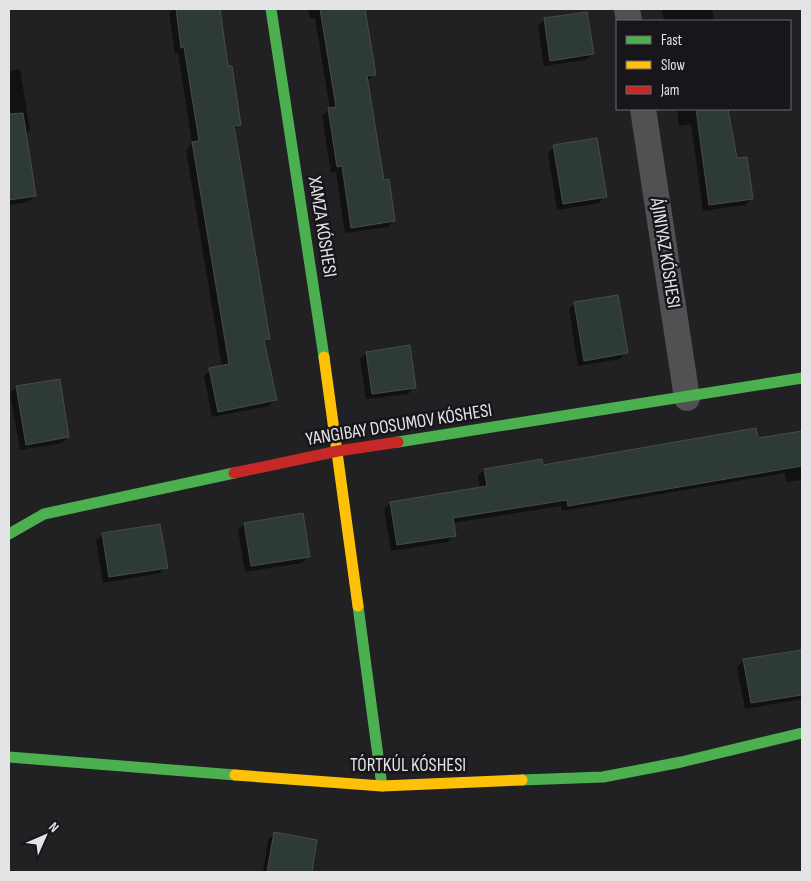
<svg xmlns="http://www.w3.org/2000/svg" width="811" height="881" font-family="'Sofia Sans Condensed',sans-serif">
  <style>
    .shadow { fill: #0007 }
    .building { fill: #2e3a35; stroke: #4a4a4b }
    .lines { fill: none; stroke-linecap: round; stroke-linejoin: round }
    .street { stroke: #515153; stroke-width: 26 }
    .fast { stroke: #4caf50; stroke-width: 11 }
    .slow { stroke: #ffc107; stroke-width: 11 }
    .jam { stroke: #c62828; stroke-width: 11 }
    .labels { text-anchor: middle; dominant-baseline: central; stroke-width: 5; stroke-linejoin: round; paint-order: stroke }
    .street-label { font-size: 19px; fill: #e4e3e6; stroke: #18161a }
  </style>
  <rect width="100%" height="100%" fill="#212023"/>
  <g class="shadow">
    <path d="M174,9H219L227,68L240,124L234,130L268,339L264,344L275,399L269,406L212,417L204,376L210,370L222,367L186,150L192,143L178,53L175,54L169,13Z"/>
    <path d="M308,9H359L375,75L366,81L383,181L394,221L388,227L345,233L336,172L331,173L322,116L330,109L315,18H310Z"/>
    <path d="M662,9H712L714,21H664Z"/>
    <path d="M545,19L592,54L586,60L544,66L538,26Z"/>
    <path d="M20,69L30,130L25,135L35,196L28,202L9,205V71Z"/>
    <path d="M677,109H727L736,160L752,198L745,205L703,211L691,124L679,126Z"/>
    <path d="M554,146L605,196L599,203L557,210L548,153Z"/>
    <path d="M575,303L626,353L620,359L578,366L569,309Z"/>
    <path d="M367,353L414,387L408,394L366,399L360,359Z"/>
    <path d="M17,387L68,437L62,443L20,450L10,393Z"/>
    <path d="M802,432V480L786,482L785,473L562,511L561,506L452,523L454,535L448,542L391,551L384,509L390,503L480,488L478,476L484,470L542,467L757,439Z"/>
    <path d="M244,524L308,556L302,563L245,572L238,530Z"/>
    <path d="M159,525L166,567L160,573L103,583L96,541L102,535Z"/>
    <path d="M801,651L802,699L745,709L737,667L744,660Z"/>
    <path d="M274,834L316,841L311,872H263L268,840Z"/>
  </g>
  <g class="building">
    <path d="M176,9H220L228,66H232L241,125L234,126L270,339L264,340L277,400L218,412L209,368L229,364L192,142L199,141L184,47L181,48Z"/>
    <path d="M320,9H365L376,75L367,76L384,180L389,179L395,221L351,228L342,166L337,167L328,108L336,107Z"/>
    <path d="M587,12L594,54L550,61L544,18Z"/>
    <path d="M696,109H728L737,158L747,157L753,199L709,205Z"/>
    <path d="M23,113L36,196L9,200V114Z"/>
    <path d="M597,138L607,197L563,204L553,145Z"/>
    <path d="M618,295L628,353L584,361L574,302Z"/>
    <path d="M410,345L416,388L372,394L366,352Z"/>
    <path d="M60,379L69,437L26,445L16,386Z"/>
    <path d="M756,428L758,438L802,431V466L568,506L567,500L453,518L456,536L397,545L390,502L487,486L484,469L542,459L543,465Z"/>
    <path d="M303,513L310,557L251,566L244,523Z"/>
    <path d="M160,524L168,568L109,577L102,533Z"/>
    <path d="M802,650V695L751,703L743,659Z"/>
    <path d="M274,832L317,840L312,872H267Z"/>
  </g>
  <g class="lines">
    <g class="street">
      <path d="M627,9L629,21"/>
      <path d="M643,109L687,398"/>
    </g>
    <g class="fast">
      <path d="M271,9L324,357"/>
      <path d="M398,442L802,378"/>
      <path d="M9,534L44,514L234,473"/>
      <path d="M358,606L382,786"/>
      <path d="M9,757L235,775"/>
      <path d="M522,780L603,777L681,762L802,733"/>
    </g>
    <g class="slow">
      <path d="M324,357L358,606"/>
      <path d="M235,775L382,786L522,780"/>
    </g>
    <path class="jam" d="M234,473L338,451L398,442"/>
  </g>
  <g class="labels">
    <g class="street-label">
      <text transform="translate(322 227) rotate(81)">XAMZA KÓSHESI</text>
      <text transform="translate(665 253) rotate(81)">ÁJINIYAZ KÓSHESI</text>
      <text transform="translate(399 425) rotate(-9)">YANGIBAY DOSUMOV KÓSHESI</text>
      <text x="408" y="765">TÓRTKÚL KÓSHESI</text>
    </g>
  </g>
  <rect width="811" height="881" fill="none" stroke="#e4e3e6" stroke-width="20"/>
  <rect x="616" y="20" width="175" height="90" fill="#18161a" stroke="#6a686c"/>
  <rect x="626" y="36" width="25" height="8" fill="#4caf50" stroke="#6a686c"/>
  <text x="661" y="45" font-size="15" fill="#e4e3e6">Fast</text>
  <rect x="626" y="61" width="25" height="8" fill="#ffc107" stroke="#6a686c"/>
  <text x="661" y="70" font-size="15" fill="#e4e3e6">Slow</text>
  <rect x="626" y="86" width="25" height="8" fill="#c62828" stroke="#6a686c"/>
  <text x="661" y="95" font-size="15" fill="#e4e3e6">Jam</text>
  <g transform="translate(45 836) rotate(45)" stroke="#18161a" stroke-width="4" paint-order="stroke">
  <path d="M0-4L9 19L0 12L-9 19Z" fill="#e4e3e6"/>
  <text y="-8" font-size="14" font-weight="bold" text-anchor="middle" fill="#e4e3e6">N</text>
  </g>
</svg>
